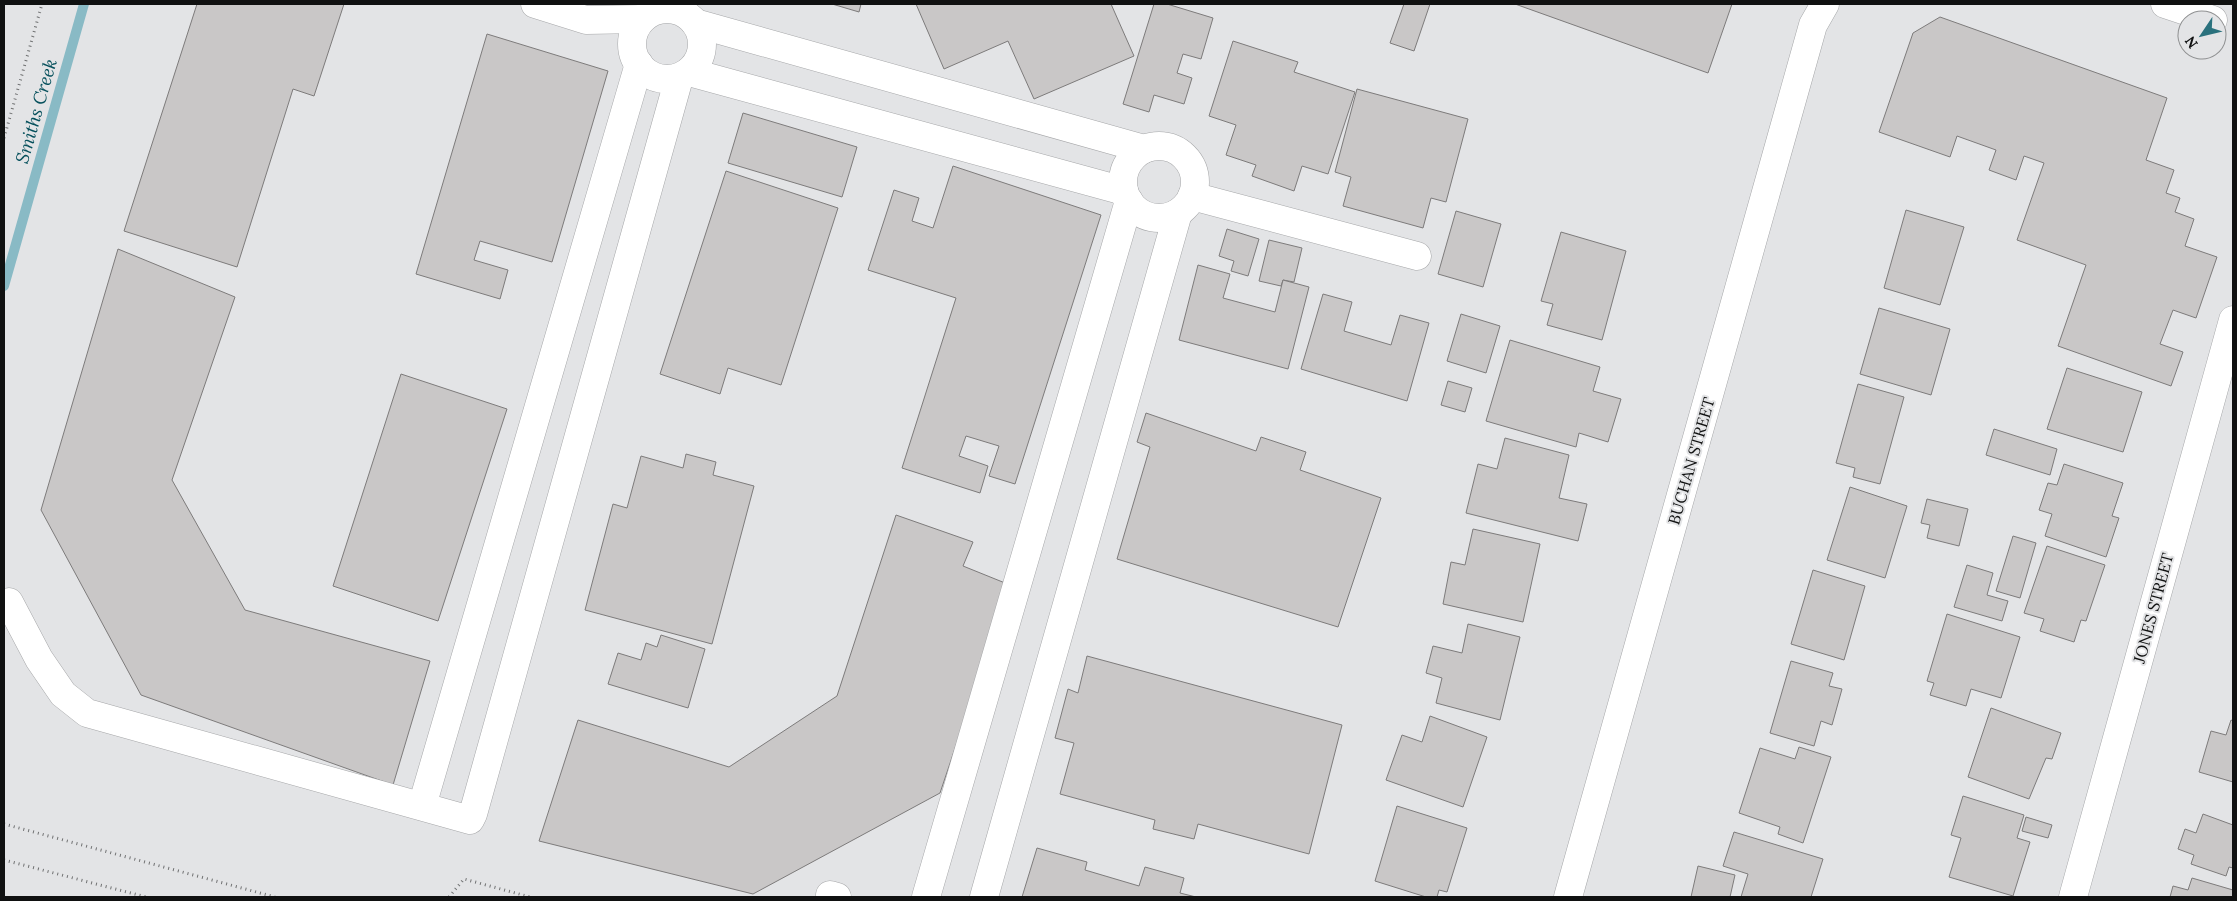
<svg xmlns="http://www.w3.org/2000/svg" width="2237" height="901" font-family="Lora,serif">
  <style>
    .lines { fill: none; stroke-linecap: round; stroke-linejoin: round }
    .stream { stroke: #89bac5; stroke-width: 10 }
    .building { fill: #c9c7c7; stroke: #7d7b7b }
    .minor-casing { stroke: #a6a7a9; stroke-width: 29 }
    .major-casing { stroke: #a6a7a9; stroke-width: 29 }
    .path { stroke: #707172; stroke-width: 3; stroke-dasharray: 1 4; stroke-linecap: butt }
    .minor { stroke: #fff; stroke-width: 28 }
    .major { stroke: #fff; stroke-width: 28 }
    .labels { text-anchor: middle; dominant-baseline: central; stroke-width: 4; stroke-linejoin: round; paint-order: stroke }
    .street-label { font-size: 16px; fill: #101111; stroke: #e3e4e6 }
    .water-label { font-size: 18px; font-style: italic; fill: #06505c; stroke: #e3e4e6 }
  </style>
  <rect width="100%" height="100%" fill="#e3e4e6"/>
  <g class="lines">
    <path class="stream" d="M4,286L84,4"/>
  </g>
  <g class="building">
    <path d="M197,4H344L314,96L293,89L237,267L124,231Z"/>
    <path d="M832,4H861L859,12Z"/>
    <path d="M916,4H1111L1134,56L1034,99L1008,41L944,69Z"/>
    <path d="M1154,4H1167L1213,18L1201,59L1183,54L1177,73L1192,78L1184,104L1154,95L1149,112L1123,104Z"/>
    <path d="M1404,4H1430L1414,51L1390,43Z"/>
    <path d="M1515,4H1732L1708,73Z"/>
    <path d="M1940,17L2167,98L2146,160L2174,170L2166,193L2180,198L2175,212L2194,219L2185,246L2217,257L2196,318L2173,310L2160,344L2183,352L2171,386L2058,346L2086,265L2017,240L2044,163L2024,156L2016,180L1989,170L1996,150L1957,136L1950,157L1879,132L1913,33Z"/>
    <path d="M487,34L608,71L552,262L480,241L474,260L508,270L500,299L416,274Z"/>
    <path d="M1233,41L1298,62L1294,72L1355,92L1328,174L1302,166L1294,191L1252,176L1256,165L1226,155L1236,125L1209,116Z"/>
    <path d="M1357,89L1468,119L1446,202L1431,198L1423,228L1343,206L1351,177L1335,172Z"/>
    <path d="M743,113L857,147L842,197L728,163Z"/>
    <path d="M953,166L1101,215L1015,484L989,476L999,446L966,436L959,456L988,466L980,493L902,468L956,298L868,270L894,190L919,198L912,221L933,228Z"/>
    <path d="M726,171L838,208L781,385L728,368L720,394L660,374Z"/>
    <path d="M1906,210L1964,227L1940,305L1884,288Z"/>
    <path d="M1456,211L1501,224L1483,287L1438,274Z"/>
    <path d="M1227,229L1259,239L1248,276L1231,271L1234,261L1219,256Z"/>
    <path d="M1561,232L1626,251L1602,340L1547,325L1553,304L1541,301Z"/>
    <path d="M1269,240L1302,248L1294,282L1283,280L1281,286L1259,281Z"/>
    <path d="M118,249L235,297L172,480L245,610L430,661L393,785L141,695L41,510Z"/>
    <path d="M1198,265L1230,274L1223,298L1275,312L1283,280L1309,287L1288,369L1179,340Z"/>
    <path d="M1323,294L1352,302L1344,331L1391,345L1400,315L1429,323L1407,401L1301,369Z"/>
    <path d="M1879,308L1950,329L1931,395L1860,374Z"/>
    <path d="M1461,314L1500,326L1486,373L1447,361Z"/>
    <path d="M1510,340L1600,367L1593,391L1621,399L1608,442L1579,433L1576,447L1486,421Z"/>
    <path d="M2067,368L2142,392L2123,452L2047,429Z"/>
    <path d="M401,374L507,409L438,621L333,586Z"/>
    <path d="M1448,381L1472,388L1465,412L1441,405Z"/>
    <path d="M1858,384L1904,397L1880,484L1853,477L1855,468L1836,463Z"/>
    <path d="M1146,413L1256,451L1261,437L1306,452L1300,470L1381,498L1338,627L1117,559L1150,447L1137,442Z"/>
    <path d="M1994,429L2057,449L2050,475L1986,455Z"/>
    <path d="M1505,438L1569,455L1559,498L1587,504L1578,541L1466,513L1478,464L1497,469Z"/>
    <path d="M686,454L716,462L713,475L754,486L712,644L585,610L613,504L627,508L641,456L683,468Z"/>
    <path d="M2064,464L2123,483L2112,516L2119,518L2106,557L2045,536L2052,514L2039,510L2048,483L2057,485Z"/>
    <path d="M1850,487L1907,506L1885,578L1827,560Z"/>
    <path d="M1927,499L1968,509L1959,546L1927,538L1930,525L1921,523Z"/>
    <path d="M896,515L973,542L963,566L1010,585L940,793L753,894L539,841L578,720L729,767L837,696Z"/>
    <path d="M1473,529L1540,544L1523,622L1443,604L1451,562L1465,565Z"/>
    <path d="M2013,536L2036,543L2020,598L1996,591Z"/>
    <path d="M2047,546L2105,565L2086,621L2081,620L2074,642L2040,631L2044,619L2024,613Z"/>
    <path d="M1967,565L1993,573L1987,595L2008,601L2002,621L1954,607Z"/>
    <path d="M1813,570L1865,586L1844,660L1791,644Z"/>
    <path d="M1947,614L2020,637L2001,698L1971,689L1966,706L1930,695L1934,683L1927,681Z"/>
    <path d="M1468,624L1520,637L1500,720L1436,703L1442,678L1426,673L1433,646L1462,653Z"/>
    <path d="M661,635L705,649L688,708L608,684L618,653L641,660L646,643L657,647Z"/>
    <path d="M1087,656L1342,725L1309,854L1198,824L1194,839L1153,829L1155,820L1060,794L1074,743L1055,738L1068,689L1078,693Z"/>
    <path d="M1791,661L1833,673L1829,686L1842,689L1832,725L1821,721L1814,746L1770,733Z"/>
    <path d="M1991,708L2061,733L2052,759L2046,758L2029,799L1968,777Z"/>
    <path d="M1430,716L1487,737L1463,807L1386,780L1402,735L1422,742Z"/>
    <path d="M2231,720L2233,721V782L2199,772L2211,731L2226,735Z"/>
    <path d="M1799,747L1831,757L1803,843L1778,834L1780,827L1739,813L1760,748L1795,759Z"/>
    <path d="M1963,796L2024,815L2017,838L2030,842L2013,896L1949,877L1961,838L1951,835Z"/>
    <path d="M1397,806L1467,828L1447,892L1439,890L1437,897H1426L1375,881Z"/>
    <path d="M2203,814L2233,825V868L2229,867L2226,876L2191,864L2194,855L2178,849L2185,829L2196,833Z"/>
    <path d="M2026,817L2052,825L2048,838L2022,831Z"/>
    <path d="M1734,832L1823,859L1811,897H1741L1748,874L1723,866Z"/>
    <path d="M1037,848L1087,862L1085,870L1139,886L1145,867L1184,878L1180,893L1196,897H1022Z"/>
    <path d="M1698,866L1735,875L1730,897H1691Z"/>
    <path d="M2192,878L2233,890V897H2170L2173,886L2188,890Z"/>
  </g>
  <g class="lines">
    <defs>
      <g id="minor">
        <path d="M535,4L586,20L642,19"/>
        <circle cx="667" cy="44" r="35"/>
        <path d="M695,23L1144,149"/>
        <path d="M689,72L1124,191"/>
        <circle cx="1159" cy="182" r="36"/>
        <path d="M1192,196L1417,256"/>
        <path d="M9,602L39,659L63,694L87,713L470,820L473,814L679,78"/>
        <path d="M422,806L639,64"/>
        <path d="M830,895L837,897"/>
        <path d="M926,897L1129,201"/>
        <path d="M984,897L1178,213"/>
        <path d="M1568,897L1813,25L1825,4"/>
        <path d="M2073,897L2233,320"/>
      </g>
      <path id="major" d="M2165,4L2213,20"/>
    </defs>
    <use href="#minor" class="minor-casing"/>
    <use href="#major" class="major-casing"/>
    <g class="path">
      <path d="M4,138L42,4"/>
      <path d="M4,824L275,897"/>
      <path d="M4,860L146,897"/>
      <path d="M449,897L464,879L530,897"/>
    </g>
    <use href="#minor" class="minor"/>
    <use href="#major" class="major"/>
  </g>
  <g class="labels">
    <g class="street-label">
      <text transform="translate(1691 461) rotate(-74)">BUCHAN STREET</text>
      <text transform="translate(2153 608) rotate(-75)">JONES STREET</text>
    </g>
    <g class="water-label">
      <text transform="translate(36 111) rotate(-74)">Smiths Creek</text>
    </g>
  </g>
  <rect width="2237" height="901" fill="none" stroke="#101111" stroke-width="10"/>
  <g transform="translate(2202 35) rotate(235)"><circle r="24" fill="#e3e4e6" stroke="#8f9091"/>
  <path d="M0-4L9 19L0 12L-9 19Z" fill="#2a717d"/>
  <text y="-8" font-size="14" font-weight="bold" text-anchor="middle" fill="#101111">N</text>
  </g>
</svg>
